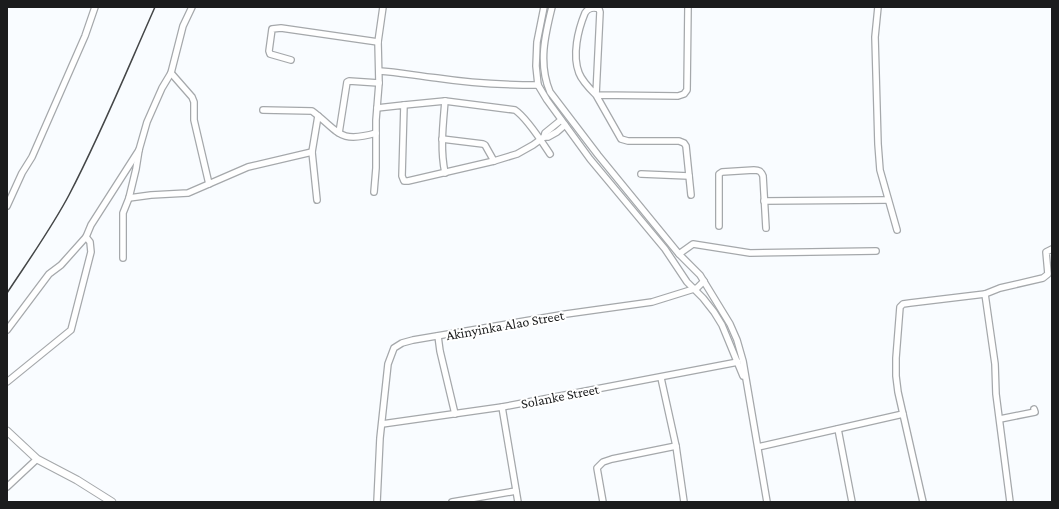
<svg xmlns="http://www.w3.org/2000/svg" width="1059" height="509" font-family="'Crimson Pro',serif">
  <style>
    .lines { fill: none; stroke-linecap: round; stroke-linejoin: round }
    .minor-casing { stroke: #a5a8ab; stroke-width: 8 }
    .tertiary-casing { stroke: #a5a8ab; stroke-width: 9 }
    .minor { stroke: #fff; stroke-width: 5.5 }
    .tertiary { stroke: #fff; stroke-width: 7 }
    .rail { stroke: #444647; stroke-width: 1.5 }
    .labels { text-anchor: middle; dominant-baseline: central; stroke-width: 4; stroke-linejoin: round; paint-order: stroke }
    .street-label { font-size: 14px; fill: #1b1c1d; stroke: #fff }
  </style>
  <rect width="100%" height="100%" fill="#f9fcff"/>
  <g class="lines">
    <defs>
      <g id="minor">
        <path d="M544,7L537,42L536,66L538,85L547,100L590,159L665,249L687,282L703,298L714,312L722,325L743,376"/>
        <path d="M552,7C545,35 538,64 550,92L598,155L679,254L700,275L730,324L737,340L743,361L767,502"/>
        <path d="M688,7L687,90L684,94L678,96L596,95C590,89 582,81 579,73C572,55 578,30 585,13C588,8 594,7 599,9L600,12L596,95L621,139L628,141H679L684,143L686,146L691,195"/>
        <path d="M878,7L875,37L878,144L880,170L897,230"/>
        <path d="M291,60L270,54L269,51L272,29L281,28L378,42"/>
        <path d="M379,71C399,72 417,76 437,78C470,83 505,85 538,85"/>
        <path d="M171,73L192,97L194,102V120L209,184"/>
        <path d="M404,105L445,101L515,110C527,118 542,142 550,154"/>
        <path d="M377,108L404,105L402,176L404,181H408L494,161L517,154L533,145L544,137H548L557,132L565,125"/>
        <path d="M263,110L312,111C339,131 338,144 376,133"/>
        <path d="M339,133L347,82L349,81L379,83"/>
        <path d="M544,137L545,133L561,120"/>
        <path d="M442,139L483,144L485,145L494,161"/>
        <path d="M445,173C440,149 443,125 445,101"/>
        <path d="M641,174L689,176"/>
        <path d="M374,192L376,168V120L379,83L378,42L383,7"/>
        <path d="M129,198L151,195L188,193L248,167L312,152"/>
        <path d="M317,200L312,152L318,116"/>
        <path d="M764,201L887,200"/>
        <path d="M7,206L22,173L32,157L85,36L95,7"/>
        <path d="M719,226V174L722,172L754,170C759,170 761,171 763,176L766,228"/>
        <path d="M679,254L693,244L750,253L876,251"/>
        <path d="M123,258V213L129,198L136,169L139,150L147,122L162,88L171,73L183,26L192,7"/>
        <path d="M7,330L49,274L61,265L86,237"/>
        <path d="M438,336L440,351L455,414"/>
        <path d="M661,378L676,446L684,502"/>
        <path d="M7,382L71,330L91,252L90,242L86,237L91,225L139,150"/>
        <path d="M502,407L518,502"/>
        <path d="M1000,419L1035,412L1034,409"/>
        <path d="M382,424L502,407L738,362"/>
        <path d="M838,429L852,502"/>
        <path d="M758,447L903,414"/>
        <path d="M7,487L37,459"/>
        <path d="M377,502L380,438L388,364L394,348L402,343L413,340L566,314L652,302L697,288L704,281"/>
        <path d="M452,502L516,491"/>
        <path d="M603,502L597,468L603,462L612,459L676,446"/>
        <path d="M923,502L898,392L896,376V358L900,307L903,304L910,303L985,294"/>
        <path d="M1010,502L996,394L995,364L985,294L1000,288L1043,278L1048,274L1046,252L1052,249"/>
      </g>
      <path id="tertiary" d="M7,431L37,459L77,480L112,502"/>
    </defs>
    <use href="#minor" class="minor-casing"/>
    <use href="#tertiary" class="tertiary-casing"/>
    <use href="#minor" class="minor"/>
    <use href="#tertiary" class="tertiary"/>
    <path class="rail" d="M7,293C28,261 51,229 69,195C101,134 127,70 155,7"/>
  </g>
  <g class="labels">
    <g class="street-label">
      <text transform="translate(505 325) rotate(-10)">Akinyinka Alao Street</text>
      <text transform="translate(560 396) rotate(-11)">Solanke Street</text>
    </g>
  </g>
  <rect width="1059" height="509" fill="none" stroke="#1b1c1d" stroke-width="16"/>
</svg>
